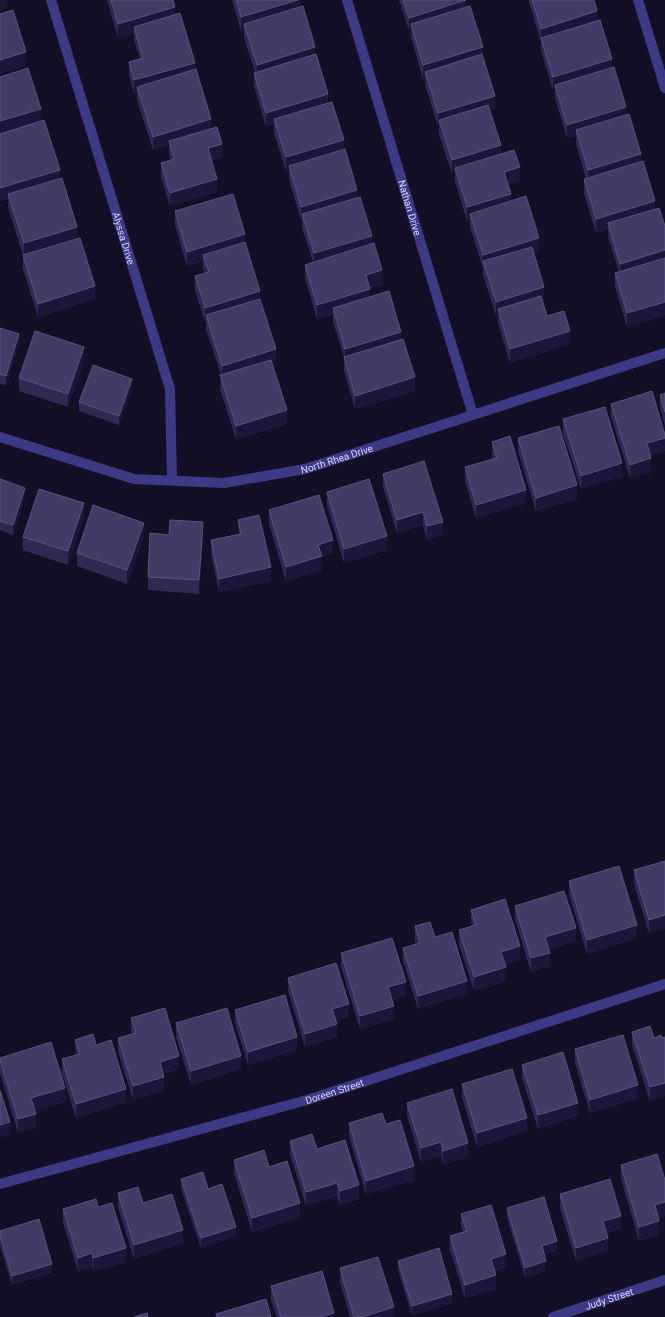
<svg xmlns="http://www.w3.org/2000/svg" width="665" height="1317" font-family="Roboto,sans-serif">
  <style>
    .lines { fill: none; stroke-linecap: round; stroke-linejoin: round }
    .minor { stroke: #3d3a85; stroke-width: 10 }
    .wall { fill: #312854 }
    .shaded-wall { fill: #1d163a }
    .building { fill: #433a66; stroke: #5a527e }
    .labels { text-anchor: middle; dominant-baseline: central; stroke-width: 3.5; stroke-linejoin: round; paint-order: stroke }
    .street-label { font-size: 10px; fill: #d9d4ff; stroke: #130f26 }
  </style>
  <rect width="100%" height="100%" fill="#130f26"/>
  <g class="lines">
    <g class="minor">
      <path id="s1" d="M51,0L170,389L172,480"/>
      <path id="s2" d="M347,0L473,415"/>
      <path d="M638,0L665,88"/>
      <path id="s3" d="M0,437L134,479L224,483L305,469L665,353"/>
      <path id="s4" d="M0,1184L307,1100L665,984"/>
      <path id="s5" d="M553,1317L665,1280"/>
    </g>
  </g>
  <g class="wall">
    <path d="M107,0H173L175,15L195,69L211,128L222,157L212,160L217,192L170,206L161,177V163L171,161L169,154V145L153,150L137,100V93L134,94L129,75V62L140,59L134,40V33L118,38Z"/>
    <path d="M232,0H301V7L315,54L328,103L344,149L357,198L372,244L382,284L370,288V297L401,340L415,391L355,409L344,371V357L333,322V314L317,319L305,278V265L313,262L302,228V220H301L289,180V170L286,171L274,133V124L266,127L254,86V73L255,72L244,38V30L241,31Z"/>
    <path d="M399,0H466V7L483,56L495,109L490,110L501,154L520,181L508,184L511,201L539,251L534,253L544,301H543L547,316L570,344L510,363L498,323V315L496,316L483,275V268L470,227V220L467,221L455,181V173L452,174L439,134V126H438L425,85V78L423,79L411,37V30L409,31Z"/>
    <path d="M529,0H594L597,21L655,209L665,226V315L627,327L615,287V273L619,272L608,237V229L596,233L584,193V179H586L576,144V136L567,138L555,98V90H553L541,51V42L529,2Z"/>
    <path d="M41,121L60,178L95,299L38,317L23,269V255L8,207V199L0,201Z"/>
    <path d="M175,211L245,242L260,300L276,363L272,364L287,424L236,439L220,389L221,375L206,329V321L205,322L195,290V276L205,273L203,268V261L187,266L175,225Z"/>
    <path d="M0,328L19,344L6,385L0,384Z"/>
    <path d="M84,361L68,407L19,391V378Z"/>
    <path d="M132,388L119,425L79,411V402Z"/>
    <path d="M665,393V426L660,408V395Z"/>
    <path d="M611,404L665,451L650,456L651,472L630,478L611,417Z"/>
    <path d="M563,419L622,476L581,489L563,433Z"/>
    <path d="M518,438L577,499L536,511L518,452Z"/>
    <path d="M492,442L526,503L476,518L465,481V467L493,459L492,455Z"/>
    <path d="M424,461L443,535L427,540L423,525L397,533L383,487V474Z"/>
    <path d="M0,479L25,497L13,535L0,530Z"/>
    <path d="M327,492L387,550L344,563L327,505Z"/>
    <path d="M269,510L333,553L322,557V570L286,581L269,524Z"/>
    <path d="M84,517L68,565L23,550V537Z"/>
    <path d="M238,520L271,581L219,592L211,554V540L239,534Z"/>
    <path d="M169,535L203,536L199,594L148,590V577Z"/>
    <path d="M144,536L127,584L77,566V553Z"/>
    <path d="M665,861L649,933L634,884V870Z"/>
    <path d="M569,881L637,938L587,954L569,894Z"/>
    <path d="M515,906L576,941L549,949L550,966L531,972L515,919Z"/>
    <path d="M471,910L520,960L505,964L506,981L474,991L459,944V930L472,926L471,923Z"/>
    <path d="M415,926L435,937L467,994L418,1009L403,961V948L416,944L415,940Z"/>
    <path d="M341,953L406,995L392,1000L394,1019L360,1029L341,967Z"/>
    <path d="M288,978L349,1017L336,1021L337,1037L305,1047L288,991Z"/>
    <path d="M235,1010L297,1050L248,1065L235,1023Z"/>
    <path d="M131,1018L179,1069L164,1074V1090L133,1100L118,1052V1038L132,1034L131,1032Z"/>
    <path d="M176,1023L241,1069L191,1085L176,1037Z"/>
    <path d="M632,1032L654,1038H662L665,1037V1096L650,1101L632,1045Z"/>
    <path d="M75,1040L96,1045L126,1102L76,1118L62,1073V1059L76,1055Z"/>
    <path d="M575,1049L638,1098L590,1113L575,1063Z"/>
    <path d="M0,1058L65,1102L35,1111L36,1127L18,1133L0,1073Z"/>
    <path d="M522,1065L578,1116L538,1129L522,1078Z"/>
    <path d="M462,1084L527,1131L477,1147L462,1097Z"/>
    <path d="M407,1103L468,1157L443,1164L441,1156L421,1162L407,1116Z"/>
    <path d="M349,1123L386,1124L414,1180L366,1194L349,1136Z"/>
    <path d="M290,1141L317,1149L359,1199L340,1205L337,1196L306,1206L290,1154Z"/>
    <path d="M234,1160L269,1167L300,1217L252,1232L234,1173Z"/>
    <path d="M621,1165L665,1180V1216L658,1218L659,1235L639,1241L621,1179Z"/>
    <path d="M181,1179L208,1189L236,1236L201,1248L181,1189Z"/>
    <path d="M118,1193L143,1203L183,1243L134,1259L118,1207Z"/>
    <path d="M560,1194L621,1229L607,1233L608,1251L576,1261L560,1208Z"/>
    <path d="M98,1207L126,1262L93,1271L92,1267L78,1271L63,1223V1209Z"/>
    <path d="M507,1208L557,1251L544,1254L546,1271L525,1277L507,1218Z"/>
    <path d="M461,1214L506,1268L495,1271L496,1289L465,1298L450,1250V1236L463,1232L461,1227Z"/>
    <path d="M0,1231L52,1273L12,1285L0,1246Z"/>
    <path d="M398,1261L452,1303L412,1315L398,1270Z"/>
    <path d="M340,1268L394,1317H350L340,1282Z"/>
    <path d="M271,1286L334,1317H277L271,1300Z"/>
  </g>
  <g class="shaded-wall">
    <path d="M0,0H7V7L0,9Z"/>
    <path d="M298,0H301V13L244,24V30L241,31V17Z"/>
    <path d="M466,0V13L411,24V30L409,31V18Z"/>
    <path d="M175,7V20L134,27V33L118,38V24Z"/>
    <path d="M597,11V25L541,38V42V29Z"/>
    <path d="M315,47V60L257,78V65Z"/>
    <path d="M483,47V60L425,72V78L423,79V65Z"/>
    <path d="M26,52V66L0,74V60Z"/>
    <path d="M612,59V72L555,85V90H553V77Z"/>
    <path d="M195,63V76L137,87V93L134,94V80Z"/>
    <path d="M328,94V108L274,119V124L266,127V113Z"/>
    <path d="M495,96V109L441,125L439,120V126H438V113Z"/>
    <path d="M626,107V120L576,130V136L567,138V125Z"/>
    <path d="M41,109V122L0,135V121Z"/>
    <path d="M211,119V132L169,141V145L153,150V137Z"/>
    <path d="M344,140V153L289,166V170L286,171V157Z"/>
    <path d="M222,144V157L208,161V148Z"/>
    <path d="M501,145V159L455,168V173L452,174V160Z"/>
    <path d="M641,154V167L588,184V170Z"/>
    <path d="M520,167V181L504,186V172Z"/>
    <path d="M60,170V183L8,194V199L0,201V188Z"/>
    <path d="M217,179V192L170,206V193Z"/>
    <path d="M357,190V203L302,214V220H301V207Z"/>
    <path d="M511,194V207L470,214V220L467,221V207Z"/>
    <path d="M655,201V215L608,223V229L596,233V219Z"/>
    <path d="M77,227V240L24,257V243Z"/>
    <path d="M245,234V248L203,255V261L187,266V252Z"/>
    <path d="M372,236V249L314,267V253Z"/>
    <path d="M539,238V251L485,268L483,261V268V255Z"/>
    <path d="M665,250V264L620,278V264Z"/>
    <path d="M382,270V284L366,289V275Z"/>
    <path d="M95,286V299L38,317V304Z"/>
    <path d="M544,287V301L500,314L498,309V315L496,316V302Z"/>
    <path d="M370,289V303L333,308V314L317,319V305Z"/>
    <path d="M260,291V305L206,315V321L205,322V308Z"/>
    <path d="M665,302V315L627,327V313Z"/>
    <path d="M570,331V344L510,363V349Z"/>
    <path d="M401,332V346L345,363V349Z"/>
    <path d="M19,334V344L6,385V376Z"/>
    <path d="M84,347V361L68,407V394Z"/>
    <path d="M276,349V363L222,379V366Z"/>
    <path d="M415,377V391L355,409V396Z"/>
    <path d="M132,379V388L119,425V416Z"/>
    <path d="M287,410V424L236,439V426Z"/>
    <path d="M665,438V451L647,457V443Z"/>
    <path d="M651,458V472L630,478V465Z"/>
    <path d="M622,463V476L581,489V476Z"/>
    <path d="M577,485V499L536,511V498Z"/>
    <path d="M25,488V497L13,535V525Z"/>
    <path d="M526,490V503L476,518V505Z"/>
    <path d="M84,503V517L68,565V551Z"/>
    <path d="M423,512V525L397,533V520Z"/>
    <path d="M203,522V536L199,594V580Z"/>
    <path d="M443,522V535L427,540V526Z"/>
    <path d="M144,523V536L127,584V570Z"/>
    <path d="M387,536V550L344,563V549Z"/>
    <path d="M333,540V553L322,557V570L286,581V567L318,545Z"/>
    <path d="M271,567V581L219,592V579Z"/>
    <path d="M665,915V929L649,933V920Z"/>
    <path d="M637,925V938L587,954V940Z"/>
    <path d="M576,928V941L545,950V937Z"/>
    <path d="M520,946V960L501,966V952Z"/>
    <path d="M550,953V966L531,972V958Z"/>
    <path d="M506,967V981L474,991V977Z"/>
    <path d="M467,981V994L418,1009V996Z"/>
    <path d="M406,982V995L388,1001V987Z"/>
    <path d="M349,1004V1017L332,1022V1009Z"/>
    <path d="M394,1006V1019L360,1029V1016Z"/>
    <path d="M337,1024V1037L305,1047V1034Z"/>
    <path d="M297,1037V1050L248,1065V1052Z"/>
    <path d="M179,1056V1069L160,1075V1062Z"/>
    <path d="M241,1056V1069L191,1085V1071Z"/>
    <path d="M164,1077V1090L133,1100V1086Z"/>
    <path d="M665,1083V1096L650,1101V1087Z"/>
    <path d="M638,1085V1098L590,1113V1100Z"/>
    <path d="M65,1088V1102L31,1112V1098Z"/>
    <path d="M126,1089V1102L76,1118V1104Z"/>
    <path d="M578,1103V1116L538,1129V1115Z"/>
    <path d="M36,1114V1127L18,1133V1119Z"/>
    <path d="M527,1118V1131L477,1147V1133Z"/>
    <path d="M10,1122V1135L0,1138V1125Z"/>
    <path d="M441,1142V1156L421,1162V1148Z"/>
    <path d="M468,1143V1157L443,1164V1151Z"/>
    <path d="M414,1166V1180L366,1194V1181Z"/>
    <path d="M337,1183V1196L306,1206V1192Z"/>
    <path d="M359,1185V1199L340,1205V1191Z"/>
    <path d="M665,1202V1216L655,1219V1205Z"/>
    <path d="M300,1203V1217L252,1232V1218Z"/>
    <path d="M621,1216V1229L603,1235V1221Z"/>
    <path d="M659,1221V1235L639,1241V1227Z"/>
    <path d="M236,1227V1236L201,1248V1238Z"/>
    <path d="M183,1230V1243L134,1259V1245Z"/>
    <path d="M608,1238V1251L576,1261V1248Z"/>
    <path d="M557,1241V1251L542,1255V1246Z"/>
    <path d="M126,1248V1262L93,1271V1258Z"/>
    <path d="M92,1253V1267L78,1271V1258Z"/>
    <path d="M506,1254V1268L491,1272V1259Z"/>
    <path d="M546,1261V1271L525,1277V1268Z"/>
    <path d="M52,1264V1273L12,1285V1276Z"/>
    <path d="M496,1275V1289L465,1298V1285Z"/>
    <path d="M452,1294V1303L412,1315V1306Z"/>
    <path d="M394,1307V1317H362Z"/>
    <path d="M334,1313V1317H320Z"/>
  </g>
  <g class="building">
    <path d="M111,0H173L175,7L118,24Z"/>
    <path d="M236,0H298L241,17Z"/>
    <path d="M403,0H466L409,18Z"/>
    <path d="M532,0H594L597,11L541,29Z"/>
    <path d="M303,6L315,47L257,65L244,24Z"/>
    <path d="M470,6L483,47L423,65L411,24Z"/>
    <path d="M13,10L26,52L0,60V14Z"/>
    <path d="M180,13L195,63L134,80L129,62L143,58L134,27Z"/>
    <path d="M600,20L612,59L553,77L541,38Z"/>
    <path d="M316,54L328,94L266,113L254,73Z"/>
    <path d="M482,54L495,96L438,113L425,72Z"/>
    <path d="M614,67L626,107L567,125L555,85Z"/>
    <path d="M28,68L41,109L0,121V77Z"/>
    <path d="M196,69L211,119L153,137L137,87Z"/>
    <path d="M332,102L344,140L286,157L274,119Z"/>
    <path d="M488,105L501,145L452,160L439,120Z"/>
    <path d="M629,114L641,154L588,170L576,130Z"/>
    <path d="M44,120L60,170L0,188V134Z"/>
    <path d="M217,127L222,144L208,148L217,179L170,193L161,163L174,159L169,141Z"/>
    <path d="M345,149L357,190L301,207L289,166Z"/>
    <path d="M514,150L520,167L504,172L511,194L467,207L455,168Z"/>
    <path d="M643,161L655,201L596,219L584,179Z"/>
    <path d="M62,178L77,227L24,243L8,194Z"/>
    <path d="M233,194L245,234L187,252L175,211Z"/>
    <path d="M526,196L539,238L483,255L470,214Z"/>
    <path d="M360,197L372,236L314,253L302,214Z"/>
    <path d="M659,208L665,226V250L620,264L608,223Z"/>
    <path d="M80,238L95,286L38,304L23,255Z"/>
    <path d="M245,242L260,291L205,308L195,276L209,272L203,255Z"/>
    <path d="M374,243L382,270L366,275L370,289L317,305L305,265Z"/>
    <path d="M532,247L544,287L496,302L483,261Z"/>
    <path d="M665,258V302L627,313L615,273Z"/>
    <path d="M389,291L401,332L345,349L333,308Z"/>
    <path d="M541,296L547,316L564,311L570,331L510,349L498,309Z"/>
    <path d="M260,299L276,349L222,366L206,315Z"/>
    <path d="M0,328L19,334L6,376L0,374Z"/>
    <path d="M35,331L84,347L68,394L19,378Z"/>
    <path d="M403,339L415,377L355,396L344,357Z"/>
    <path d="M271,360L287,410L236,426L220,375Z"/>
    <path d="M93,365L132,379L119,416L79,402Z"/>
    <path d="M652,391L665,435V438L647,443L651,458L630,465L611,404Z"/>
    <path d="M665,393V412L660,395Z"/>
    <path d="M605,407L622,463L581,476L563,419Z"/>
    <path d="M559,426L577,485L536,498L518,438Z"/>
    <path d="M510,436L526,490L476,505L465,467L497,458L492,442Z"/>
    <path d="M424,461L443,522L427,526L423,512L397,520L383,474Z"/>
    <path d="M0,479L25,488L13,525L0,521Z"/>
    <path d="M369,479L387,536L344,549L327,492Z"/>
    <path d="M39,489L84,503L68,551L23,537Z"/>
    <path d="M319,495L333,540L318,545L322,556L286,567L269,510Z"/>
    <path d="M93,505L144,523L127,570L77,553Z"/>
    <path d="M259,515L271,567L219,579L211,540L241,534L238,520Z"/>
    <path d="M170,520L203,522L199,580L148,577L150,533L169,535Z"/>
    <path d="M665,861V915L649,920L634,870Z"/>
    <path d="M619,866L637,925L587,940L569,881Z"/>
    <path d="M564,891L576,928L545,937L550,953L531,958L515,906Z"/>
    <path d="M505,899L520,946L501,952L506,967L474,977L459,930L476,925L471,910Z"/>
    <path d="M430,922L435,937L452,932L467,981L418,996L403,948L420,943L415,926Z"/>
    <path d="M392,938L406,982L388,987L394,1006L360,1016L341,953Z"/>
    <path d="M336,963L349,1004L332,1009L337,1024L305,1034L288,978Z"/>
    <path d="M285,995L297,1037L248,1052L235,1010Z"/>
    <path d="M165,1008L179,1056L160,1062L164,1077L133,1086L118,1038L136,1033L131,1018Z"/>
    <path d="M227,1008L241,1056L191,1071L176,1023Z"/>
    <path d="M650,1026L654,1038L661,1035L662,1038L665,1037V1083L650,1087L632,1032Z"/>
    <path d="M93,1034L96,1045L111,1040L126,1089L76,1104L62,1059L80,1054L75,1040Z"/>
    <path d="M623,1035L638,1085L590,1100L575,1049Z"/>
    <path d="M51,1042L65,1088L31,1098L36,1114L18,1119L0,1060V1058Z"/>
    <path d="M563,1052L578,1103L538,1115L522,1065Z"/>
    <path d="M512,1069L527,1118L477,1133L462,1084Z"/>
    <path d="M452,1089L468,1143L443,1151L441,1142L421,1148L407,1103Z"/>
    <path d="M0,1090L10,1122L0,1125Z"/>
    <path d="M382,1113L386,1124L400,1120L414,1166L366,1181L349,1123Z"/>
    <path d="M312,1134L317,1149L345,1140L359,1185L340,1191L337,1183L306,1192L290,1141Z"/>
    <path d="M264,1150L269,1167L287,1161L300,1203L252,1218L234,1160Z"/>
    <path d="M657,1154L665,1180V1202L655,1205L659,1221L639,1227L621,1165Z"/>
    <path d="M203,1172L208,1189L222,1184L236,1227L201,1238L181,1179Z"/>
    <path d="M610,1179L621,1216L603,1221L608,1238L576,1248L560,1194Z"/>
    <path d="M138,1187L143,1203L172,1194L183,1230L134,1245L118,1193Z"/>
    <path d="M544,1197L557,1241L542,1246L546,1261L525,1268L507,1208Z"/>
    <path d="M96,1199L98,1207L112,1203L126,1248L93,1258L92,1253L78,1258L63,1209Z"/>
    <path d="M491,1205L506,1254L491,1259L496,1275L465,1285L450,1236L467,1231L461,1214Z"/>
    <path d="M39,1219L52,1264L12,1276L0,1236V1231Z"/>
    <path d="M439,1248L452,1294L412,1306L398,1261Z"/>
    <path d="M378,1257L394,1307L362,1317H354L340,1268Z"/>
    <path d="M322,1271L334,1313L320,1317H281L271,1286Z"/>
    <path d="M266,1299L271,1317H217L216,1314Z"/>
    <path d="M147,1313L148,1317H134Z"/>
  </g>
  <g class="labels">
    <g class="street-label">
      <text stroke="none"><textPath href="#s2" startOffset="217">Nathan Drive</textPath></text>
      <text stroke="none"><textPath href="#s1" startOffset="249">Alyssa Drive</textPath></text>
      <text stroke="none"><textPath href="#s3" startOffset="346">North Rhea Drive</textPath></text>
      <text stroke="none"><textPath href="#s4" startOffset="347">Doreen Street</textPath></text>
      <text stroke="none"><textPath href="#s5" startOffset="59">Judy Street</textPath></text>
    </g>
  </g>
</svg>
